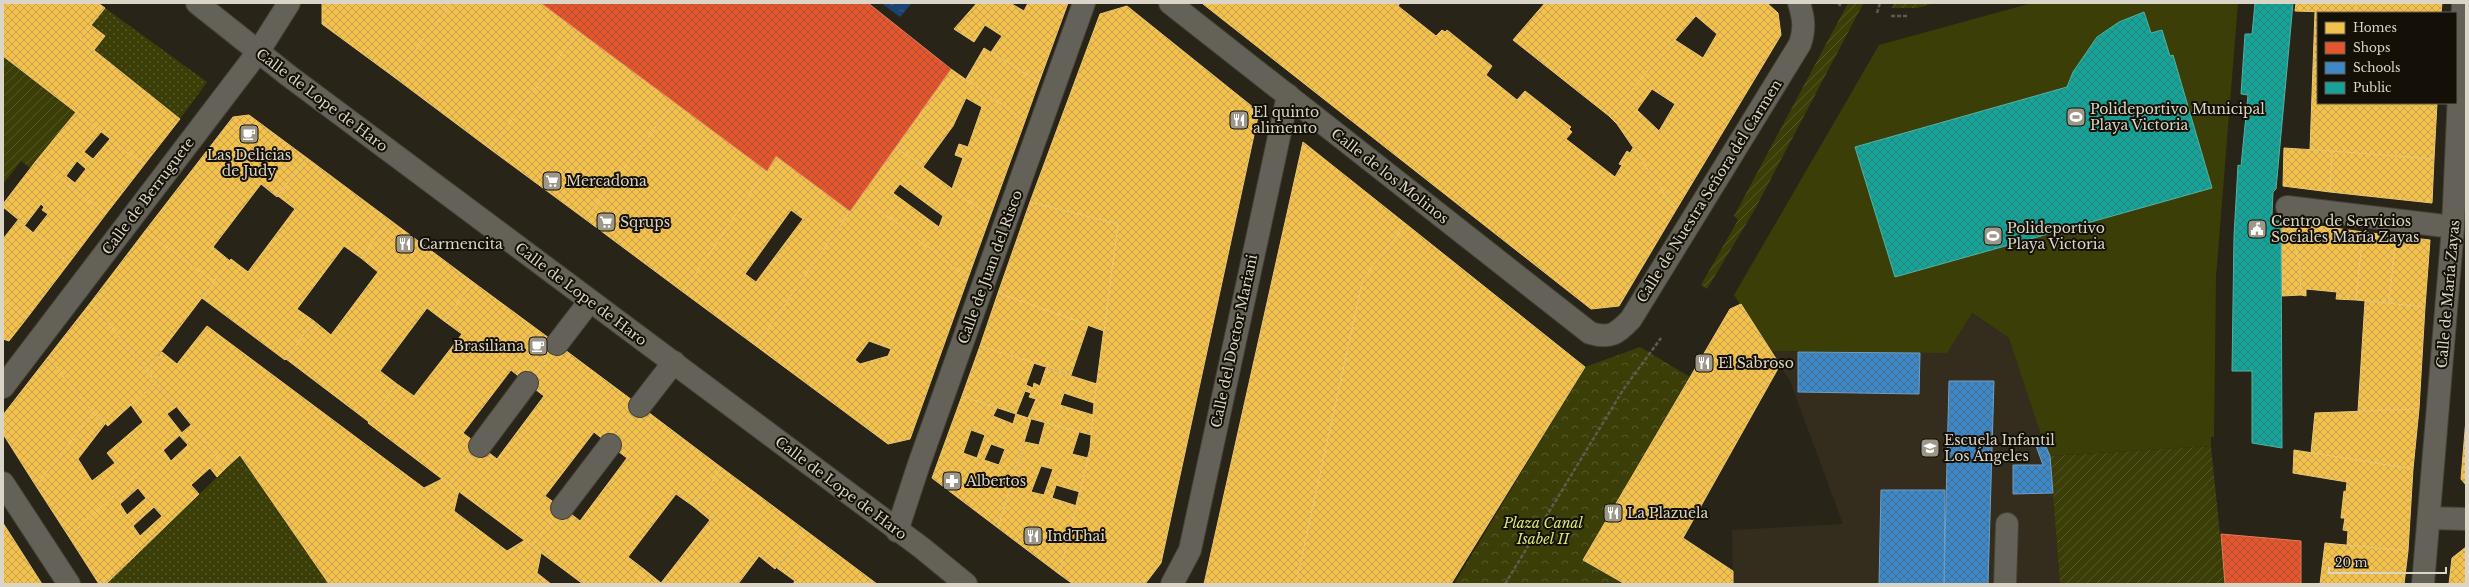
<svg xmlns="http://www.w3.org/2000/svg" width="2469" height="587" font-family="'Libre Baskerville',serif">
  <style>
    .education { fill: #342d1d }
    .grass { fill: url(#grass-dots) }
    .park { fill: url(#park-crowns) }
    .garden { fill: url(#garden-furrows) }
    .pitch { fill: #3c3e08 }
    .water { fill: url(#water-ripples) }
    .homes { fill: url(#homes-cross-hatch); stroke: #ebc772; fill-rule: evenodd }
    .shops { fill: url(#shops-cross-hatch); stroke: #e17d5c }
    .schools { fill: url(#schools-cross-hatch); stroke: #6e9fc6 }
    .public { fill: url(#public-cross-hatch); stroke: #52b2a6 }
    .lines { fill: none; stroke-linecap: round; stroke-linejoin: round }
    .service-casing { stroke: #454137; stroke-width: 24 }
    .pedestrian-casing { stroke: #454137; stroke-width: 24 }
    .minor-casing { stroke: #454137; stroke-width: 24 }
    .tertiary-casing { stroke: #454137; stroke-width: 24 }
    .path { stroke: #5e5b52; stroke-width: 2.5; stroke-dasharray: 4 2; stroke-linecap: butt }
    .service { stroke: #646158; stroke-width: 22 }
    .pedestrian { stroke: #646158; stroke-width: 22 }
    .minor { stroke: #646158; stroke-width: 22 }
    .tertiary { stroke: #646158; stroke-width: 22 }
    .labels { text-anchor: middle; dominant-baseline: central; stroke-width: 4; stroke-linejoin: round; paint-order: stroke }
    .street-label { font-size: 14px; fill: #dad5c7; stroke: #141007 }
    .poi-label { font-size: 14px; fill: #dad5c7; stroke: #141007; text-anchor: start }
    .park-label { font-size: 14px; font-style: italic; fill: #dde578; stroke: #141007 }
  </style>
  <defs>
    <pattern id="grass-dots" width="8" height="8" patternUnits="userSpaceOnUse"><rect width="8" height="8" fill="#3c3e08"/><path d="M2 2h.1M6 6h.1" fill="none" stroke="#58592a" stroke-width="1.8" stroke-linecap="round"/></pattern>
    <pattern id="park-crowns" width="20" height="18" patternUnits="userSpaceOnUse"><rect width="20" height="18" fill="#3c3e08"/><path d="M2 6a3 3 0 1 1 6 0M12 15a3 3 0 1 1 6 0" fill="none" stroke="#58592a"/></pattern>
    <pattern id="garden-furrows" width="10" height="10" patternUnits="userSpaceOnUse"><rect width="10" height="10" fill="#3c3e08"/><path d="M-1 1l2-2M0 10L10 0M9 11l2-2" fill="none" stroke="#58592a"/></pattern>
    <pattern id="water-ripples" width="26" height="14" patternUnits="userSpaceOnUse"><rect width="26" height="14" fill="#1a4272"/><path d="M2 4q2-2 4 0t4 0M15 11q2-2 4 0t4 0" fill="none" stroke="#3b5c85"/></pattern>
    <pattern id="homes-cross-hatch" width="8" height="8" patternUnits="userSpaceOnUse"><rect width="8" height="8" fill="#f2c14e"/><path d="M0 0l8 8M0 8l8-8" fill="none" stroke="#c6a14a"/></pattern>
    <pattern id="shops-cross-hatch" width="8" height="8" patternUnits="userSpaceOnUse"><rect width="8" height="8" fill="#e4572e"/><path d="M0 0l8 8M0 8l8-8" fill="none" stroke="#b35032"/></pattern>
    <pattern id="schools-cross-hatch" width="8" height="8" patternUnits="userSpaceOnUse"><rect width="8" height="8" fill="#3f88c5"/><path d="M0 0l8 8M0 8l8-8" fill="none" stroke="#406f95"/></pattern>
    <pattern id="public-cross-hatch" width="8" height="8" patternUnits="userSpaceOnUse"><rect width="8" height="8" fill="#17a398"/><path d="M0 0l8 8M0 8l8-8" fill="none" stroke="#24857c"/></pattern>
  </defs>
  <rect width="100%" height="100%" fill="#282417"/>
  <path class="education" d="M1971,313L2009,338L2050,456L2060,584H1733L1732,530L1843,524L1790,381L1771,351L1920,353Z"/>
  <g class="grass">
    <path d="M105,8L207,82L180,119L80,39Z"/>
    <path d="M240,455L329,584H106Z"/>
  </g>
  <path class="park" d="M1640,347L1690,377L1583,560L1625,584H1454L1585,367Z"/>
  <g class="garden">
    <path d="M1848,3L1863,4L1755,209L1707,289L1701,285L1738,220L1734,216Z"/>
    <path d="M1894,3H1934L1917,8H1892Z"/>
    <path d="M3,56L76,112L30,168L21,161L3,184Z"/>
    <path d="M2211,446L2225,584H2060L2050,456Z"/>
  </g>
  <path class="pitch" d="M2032,3H2238L2216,277L2214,437H2211V446L2048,456L2009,338L1972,313L1947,353L1771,351L1734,295L1879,45Z"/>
  <path class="water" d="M881,3H912L900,17Z"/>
  <g class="homes">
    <path d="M3,3H98L105,8L80,39L180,119L144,165L3,56Z"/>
    <path d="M436,3L446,11L394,77L322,24V3Z"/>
    <path d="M436,3H452L446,11Z"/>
    <path d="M452,3H541L579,31L490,149L394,77Z"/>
    <path d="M977,3H1010L1024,11L1028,3H1068L1039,82L991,52L1002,36L985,25L974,42L954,29Z"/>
    <path d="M1316,3L1319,5L1321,3H1400L1398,6L1436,36L1442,30L1445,32L1447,30L1492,66L1486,75L1517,100L1525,91L1571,127L1569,129L1572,132L1566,139L1615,177L1622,165L1619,164L1627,151L1630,153L1633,148L1676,210L1619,306L1591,309L1203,4Z"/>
    <path d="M1545,3H1707L1609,116L1513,40Z"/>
    <path d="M1707,3H1767L1778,13L1781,35L1676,210L1617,124L1609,116L1675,40L1703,58L1717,34L1696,16ZM1652,89L1675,104L1659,131L1637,110Z"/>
    <path d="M2296,3H2356L2355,13L2295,11Z"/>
    <path d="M2356,3H2442L2441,13H2355Z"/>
    <path d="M1127,6L1259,112L1161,563L1145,584H1073L1059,574L1090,448L1094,403L1118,224L1030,202L1100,14Z"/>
    <path d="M2315,12L2329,13H2318V67H2313Z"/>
    <path d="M91,25L105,36L94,50L80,39Z"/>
    <path d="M579,31L675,102L585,219L490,149Z"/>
    <path d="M984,48L1039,82L1025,121L966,79Z"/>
    <path d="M2313,67H2318V103H2437L2434,159L2310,150Z"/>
    <path d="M951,69L1025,121L990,217L952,189L963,158L955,155L959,144L968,147L982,107L966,98L953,126L923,167L896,147Z"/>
    <path d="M675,102L767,171L683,292L585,219Z"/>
    <path d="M76,112L101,132L84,152L93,159L110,139L144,165L106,214L36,161ZM77,161L86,169L75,183L66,176Z"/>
    <path d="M249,115L307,158L277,197L261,184L213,247L230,261L214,282L145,231L233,117Z"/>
    <path d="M1303,142L1406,224L1363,279L1296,584H1204Z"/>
    <path d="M896,147L990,217L968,278L861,196ZM900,184L943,216L939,227L893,193Z"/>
    <path d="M2284,148L2332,151L2330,192L2283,186Z"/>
    <path d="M2332,151L2434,159L2432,203L2330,192Z"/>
    <path d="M776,156L850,211L756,346L683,292ZM791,210L803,219L756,282L745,274Z"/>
    <path d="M307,158L390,220L361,258L344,246L297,309L314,321L285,360L202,298L231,259L248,272L295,209L278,196Z"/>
    <path d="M36,161L106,214L69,263L33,233L48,214L42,210L44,207L41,204L25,225L3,207V204Z"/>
    <path d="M861,196L968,278L910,439L888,444L756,346ZM869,341L891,349L888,356L860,364L855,360Z"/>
    <path d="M1030,202L1118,224L1104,331L998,293Z"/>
    <path d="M18,220L69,263L27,318L3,300V239Z"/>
    <path d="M390,220L473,282L444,321L427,308L380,371L397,384L369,422L286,359L314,321L331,335L378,272L361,258Z"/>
    <path d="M2281,221L2290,222L2300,269L2301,295L2282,296Z"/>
    <path d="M2290,222L2363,232L2356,300L2336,299L2337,292L2306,289V296L2301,295L2300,269Z"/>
    <path d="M1406,224L1585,367L1451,584H1296L1363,279Z"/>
    <path d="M145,231L214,282L147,370L91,302Z"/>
    <path d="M2363,232L2396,236L2389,303L2356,300Z"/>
    <path d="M2396,236L2430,240L2425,307L2389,303Z"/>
    <path d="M473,282L557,344L527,383L511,370L463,433L480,446L450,485L368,423L397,384L414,396L462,334L444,321Z"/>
    <path d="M998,293L1088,325L1071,375L980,346Z"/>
    <path d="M3,300L27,318L9,341L3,339Z"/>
    <path d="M2365,301L2425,307L2419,409L2358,411Z"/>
    <path d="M91,302L156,382L108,426L93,413L48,357Z"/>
    <path d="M1741,304L1780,365L1683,538L1733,571V584H1625L1583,560L1730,309Z"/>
    <path d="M207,326L424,488L442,479L459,490L454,511L507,551L525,540L541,553L537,573L551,584H329L240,455L226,468L147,370L162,352L177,364Z"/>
    <path d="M557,344L640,406L610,445L594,432L545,496L562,508L532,546L450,485L480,446L497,459L544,396L527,383Z"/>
    <path d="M980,346L1034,363L1026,385L1033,388L1034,383L1040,386L1046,368L1097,384L1094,403L1064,393L1060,405L1093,415L1091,435L1028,418L1036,399L1029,397L1031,393L1025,391L1016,414L962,396Z"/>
    <path d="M48,357L93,413L36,486L3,434V415Z"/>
    <path d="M156,382L176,407L167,414L182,433L69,537L36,486L93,413L105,424L78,459L92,481L115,463L107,453L143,422L131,405Z"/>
    <path d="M962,396L997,408L993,416L1013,424L1016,414L1031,419L998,528L932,478ZM971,430L985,435L977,458L963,453ZM991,444L1005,449L999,465L984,460Z"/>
    <path d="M640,406L722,468L693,506L676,494L628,557L645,570L634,584H583L532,546L562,507L580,521L627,458L610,445Z"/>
    <path d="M2419,409L2413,469L2311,453L2315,413Z"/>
    <path d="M2466,419V485L2461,479Z"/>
    <path d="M1045,423L1079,432L1072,454L1088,458L1080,492L1056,485L1052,498L1077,506L1059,574L998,528L1025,442L1039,445ZM1041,466L1053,469L1044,495L1031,492Z"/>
    <path d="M191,425L226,468L217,477L210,468L191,485L199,494L106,584H99L69,537L163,450L171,461L188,445L179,435ZM138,488L146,498L127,515L120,504ZM154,507L162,516L140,536L133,526Z"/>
    <path d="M2294,450L2413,469L2408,551L2347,545L2348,531L2343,530L2345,518H2341L2344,491L2346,492L2347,482L2293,473Z"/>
    <path d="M722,468L805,530L775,569L759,556L738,584H634L645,570L661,583L710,520L693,506Z"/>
    <path d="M3,523L42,584H3Z"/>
    <path d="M805,530L877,584H793L795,581L777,568Z"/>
    <path d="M2325,543L2408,551L2404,584H2320Z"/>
    <path d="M2466,547V584H2449L2452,558Z"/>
  </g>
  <g class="shops">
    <path d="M541,3H868L951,69L850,211L776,156L767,171Z"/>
    <path d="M2221,534L2301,541V584H2225Z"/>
  </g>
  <g class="schools">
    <path d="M1798,352L1920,353L1919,394L1798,392Z"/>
    <path d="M1949,381H1994L1988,584H1944Z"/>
    <path d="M2043,440L2050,456L2053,493L2013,494V465H2043L2035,443Z"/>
    <path d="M1881,490H1945L1944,584H1879Z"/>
  </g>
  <g class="public">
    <path d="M2255,3H2293L2276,189L2273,192L2272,214L2275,221H2281L2282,448L2252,443V371H2232L2234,236L2238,165L2241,166L2248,95L2241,94L2245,34H2252Z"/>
    <path d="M2144,12L2151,33L2162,30L2170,56L2173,55L2212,188L1895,277L1855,147L2067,87L2073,72L2097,37L2119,22Z"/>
  </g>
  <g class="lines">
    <defs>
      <g id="service">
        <path d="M557,344L590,301"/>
        <path d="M640,406L674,362"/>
        <path d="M480,446L527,383"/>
        <path d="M562,508L610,445"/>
        <path d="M2005,584L2007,524"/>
      </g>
      <g id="pedestrian">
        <path d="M2287,207L2453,227"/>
        <path d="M1172,584L1190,550L1288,95"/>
      </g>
      <g id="minor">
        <path d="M1170,3L1590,333C1610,339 1617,334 1631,319L1800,44C1805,29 1804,19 1799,3"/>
        <path d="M3,387L258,52L289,3"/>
        <path d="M3,483L69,584"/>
        <path d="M2429,518L2466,519"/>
        <path d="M897,531L919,464L1084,3"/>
        <path d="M2423,584L2453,227L2463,3"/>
      </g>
      <path id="tertiary" d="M197,3L289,76L922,548L966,584"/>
    </defs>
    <use href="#service" class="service-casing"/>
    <use href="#pedestrian" class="pedestrian-casing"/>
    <use href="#minor" class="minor-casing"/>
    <use href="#tertiary" class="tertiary-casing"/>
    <g class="path">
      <path d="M1838,3L1841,6"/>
      <path d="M1877,13L1880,3"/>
      <path d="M1891,16H1909"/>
      <path d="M1505,584L1623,390L1661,338"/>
    </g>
    <use href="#service" class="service"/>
    <use href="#pedestrian" class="pedestrian"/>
    <use href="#minor" class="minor"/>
    <use href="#tertiary" class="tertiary"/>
  </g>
  <defs>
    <symbol id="stadium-square" viewBox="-11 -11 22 22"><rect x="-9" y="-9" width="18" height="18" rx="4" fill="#9c9789" stroke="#141007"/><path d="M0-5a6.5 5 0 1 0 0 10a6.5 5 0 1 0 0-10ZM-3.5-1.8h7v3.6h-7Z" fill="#fff"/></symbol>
    <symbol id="restaurant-square" viewBox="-11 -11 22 22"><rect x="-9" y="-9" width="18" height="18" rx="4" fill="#9c9789" stroke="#141007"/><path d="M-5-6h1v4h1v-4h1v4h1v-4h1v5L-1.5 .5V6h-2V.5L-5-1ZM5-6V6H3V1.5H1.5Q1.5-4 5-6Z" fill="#fff"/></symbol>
    <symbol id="cafe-square" viewBox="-11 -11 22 22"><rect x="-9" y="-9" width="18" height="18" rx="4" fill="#9c9789" stroke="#141007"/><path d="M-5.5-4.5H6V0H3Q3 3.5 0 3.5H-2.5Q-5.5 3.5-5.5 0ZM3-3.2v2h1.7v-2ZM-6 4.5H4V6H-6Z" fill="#fff"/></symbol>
    <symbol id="supermarket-square" viewBox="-11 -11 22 22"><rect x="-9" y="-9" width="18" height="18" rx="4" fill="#9c9789" stroke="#141007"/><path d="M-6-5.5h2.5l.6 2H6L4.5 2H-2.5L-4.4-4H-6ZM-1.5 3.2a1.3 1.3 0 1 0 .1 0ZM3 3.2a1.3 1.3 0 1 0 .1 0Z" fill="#fff"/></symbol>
    <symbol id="civic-square" viewBox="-11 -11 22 22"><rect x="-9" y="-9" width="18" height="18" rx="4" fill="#9c9789" stroke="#141007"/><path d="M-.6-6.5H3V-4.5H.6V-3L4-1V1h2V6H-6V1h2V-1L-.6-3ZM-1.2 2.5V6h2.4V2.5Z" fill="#fff"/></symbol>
    <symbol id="school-square" viewBox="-11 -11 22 22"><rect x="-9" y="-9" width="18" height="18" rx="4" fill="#9c9789" stroke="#141007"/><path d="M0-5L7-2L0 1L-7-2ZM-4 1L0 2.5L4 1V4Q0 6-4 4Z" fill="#fff"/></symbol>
    <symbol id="pharmacy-square" viewBox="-11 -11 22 22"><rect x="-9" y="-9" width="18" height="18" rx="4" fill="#9c9789" stroke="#141007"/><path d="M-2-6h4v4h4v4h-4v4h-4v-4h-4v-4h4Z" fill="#fff"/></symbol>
  </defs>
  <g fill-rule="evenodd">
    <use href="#stadium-square" x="2065" y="106" width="22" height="22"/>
    <use href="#restaurant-square" x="1228" y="109" width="22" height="22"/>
    <use href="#cafe-square" x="238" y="123" width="22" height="22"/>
    <use href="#supermarket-square" x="541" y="170" width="22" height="22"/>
    <use href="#supermarket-square" x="595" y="211" width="22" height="22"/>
    <use href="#civic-square" x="2246" y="218" width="22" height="22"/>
    <use href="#stadium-square" x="1982" y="225" width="22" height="22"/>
    <use href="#restaurant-square" x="394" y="233" width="22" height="22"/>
    <use href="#cafe-square" x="527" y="335" width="22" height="22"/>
    <use href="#restaurant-square" x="1693" y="352" width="22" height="22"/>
    <use href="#school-square" x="1919" y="437" width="22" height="22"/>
    <use href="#pharmacy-square" x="941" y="470" width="22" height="22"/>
    <use href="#restaurant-square" x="1602" y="502" width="22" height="22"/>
    <use href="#restaurant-square" x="1022" y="525" width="22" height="22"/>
  </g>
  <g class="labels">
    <g class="street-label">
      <text transform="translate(322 100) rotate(37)">Calle de Lope de Haro</text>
      <text transform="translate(1390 176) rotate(38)">Calle de los Molinos</text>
      <text transform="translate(1709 191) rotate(-58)">Calle de Nuestra Señora del Carmen</text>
      <text transform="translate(148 196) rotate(-53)">Calle de Berruguete</text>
      <text transform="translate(990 267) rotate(-70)">Calle de Juan del Risco</text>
      <text transform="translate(581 294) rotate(37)">Calle de Lope de Haro</text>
      <text transform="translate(2448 294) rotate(-85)">Calle de María Zayas</text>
      <text transform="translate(1234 341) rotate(-78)">Calle del Doctor Mariani</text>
      <text transform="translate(841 488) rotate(37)">Calle de Lope de Haro</text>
    </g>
    <g class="poi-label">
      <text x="2090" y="109">Polideportivo Municipal<tspan x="2090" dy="16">Playa Victoria</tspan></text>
      <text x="1253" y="112">El quinto<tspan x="1253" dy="16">alimento</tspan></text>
      <text x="249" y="155" text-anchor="middle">Las Delicias<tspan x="249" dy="16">de Judy</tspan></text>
      <text x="566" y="181">Mercadona</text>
      <text x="2271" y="221">Centro de Servicios<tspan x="2271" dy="16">Sociales María Zayas</tspan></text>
      <text x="620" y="222">Sqrups</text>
      <text x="2007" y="228">Polideportivo<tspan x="2007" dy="16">Playa Victoria</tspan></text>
      <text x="419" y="244">Carmencita</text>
      <text x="524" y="346" text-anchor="end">Brasiliana</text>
      <text x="1718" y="363">El Sabroso</text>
      <text x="1944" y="440">Escuela Infantil<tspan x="1944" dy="16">Los Ángeles</tspan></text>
      <text x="966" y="481">Albertos</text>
      <text x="1627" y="513">La Plazuela</text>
      <text x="1047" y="536">IndThai</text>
    </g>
    <g class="park-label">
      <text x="1543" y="523">Plaza Canal<tspan x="1543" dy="16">Isabel II</tspan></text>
    </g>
  </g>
  <rect width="2469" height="587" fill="none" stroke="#dad5c7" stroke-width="8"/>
  <rect x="2317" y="12" width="140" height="92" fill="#141007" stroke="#635f54"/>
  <rect x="2325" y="22" width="20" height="12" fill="#f2c14e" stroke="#635f54"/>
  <text x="2353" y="32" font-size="12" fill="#dad5c7">Homes</text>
  <rect x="2325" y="42" width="20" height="12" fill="#e4572e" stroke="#635f54"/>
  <text x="2353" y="52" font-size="12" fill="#dad5c7">Shops</text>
  <rect x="2325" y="62" width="20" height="12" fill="#3f88c5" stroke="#635f54"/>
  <text x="2353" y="72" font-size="12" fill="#dad5c7">Schools</text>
  <rect x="2325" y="82" width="20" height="12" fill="#17a398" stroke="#635f54"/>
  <text x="2353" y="92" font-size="12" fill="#dad5c7">Public</text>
  <path d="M2329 567v6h117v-6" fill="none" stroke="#dad5c7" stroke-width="2"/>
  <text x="2335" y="567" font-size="12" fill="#dad5c7" stroke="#141007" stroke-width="3" paint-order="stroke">20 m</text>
</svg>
